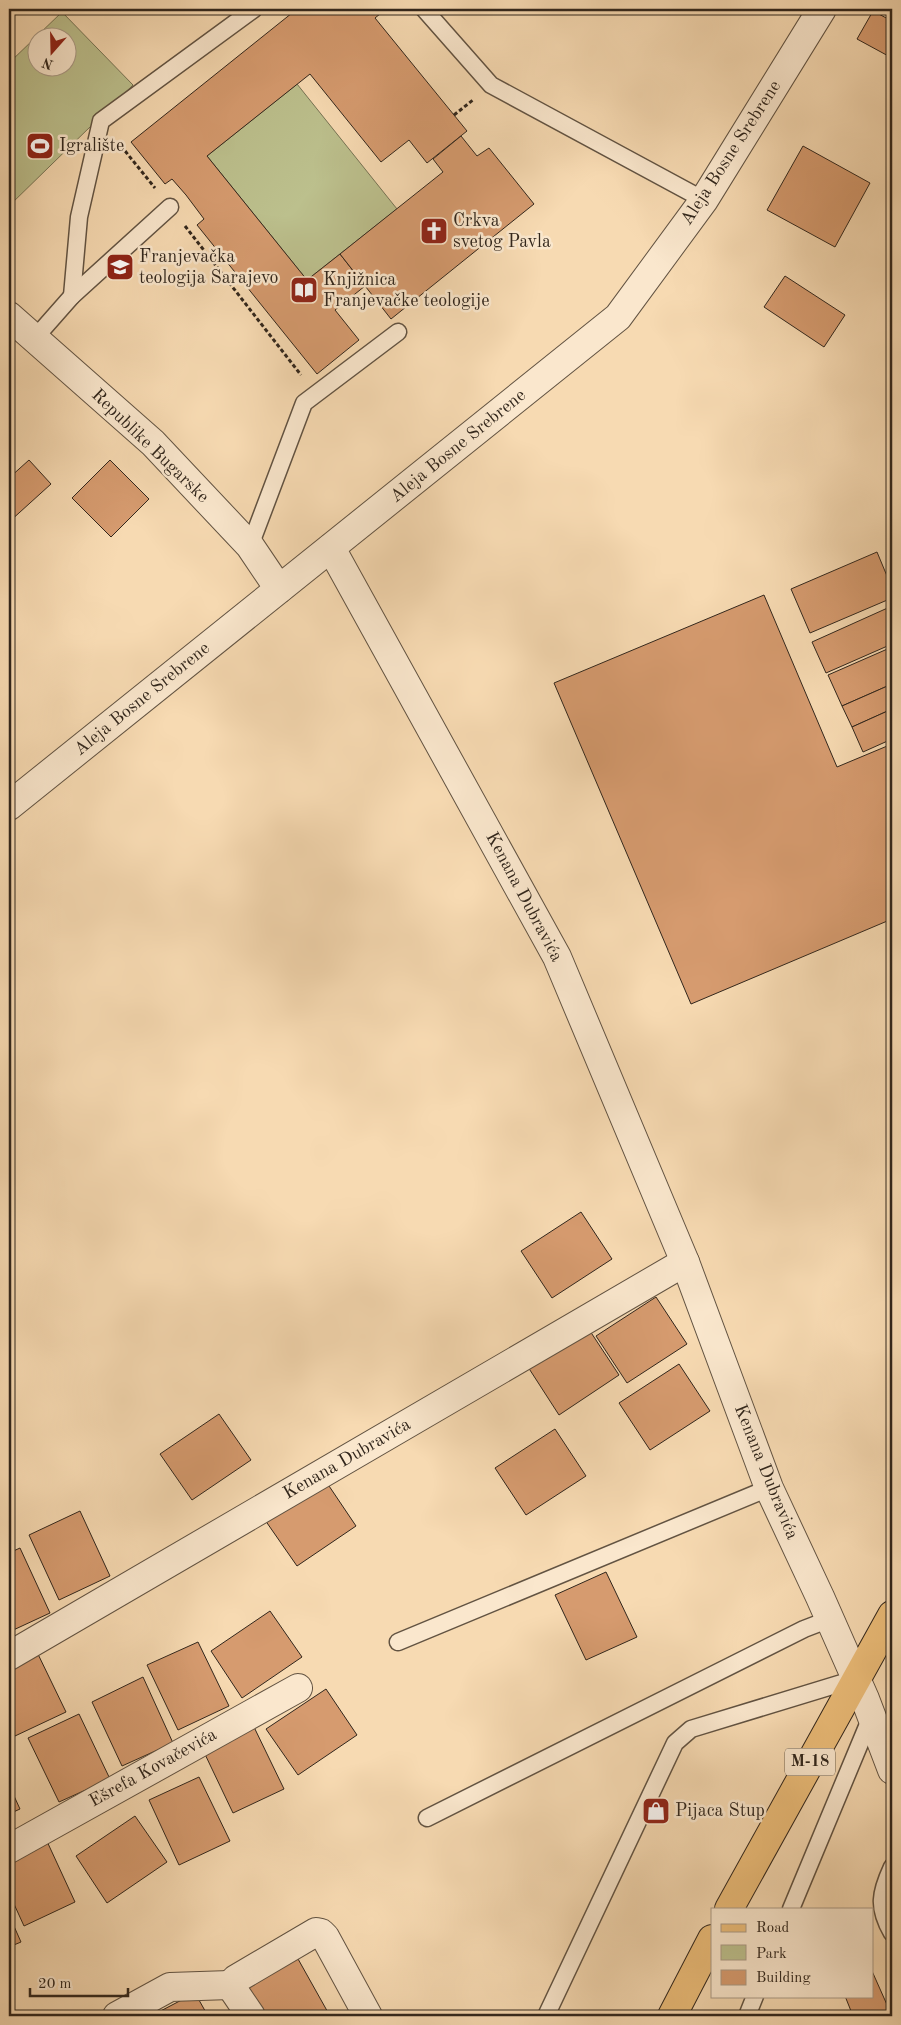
<svg xmlns="http://www.w3.org/2000/svg" width="901" height="2025" font-family="'Old Standard TT',serif">
  <style>
    .green { fill: #bcc08d; stroke: #767354; fill-rule: evenodd }
    .building { fill: #d69b6f; stroke: #31261c }
    .lines { fill: none; stroke-linecap: round; stroke-linejoin: round }
    .service-casing { stroke: #625342; stroke-width: 19 }
    .minor-casing { stroke: #625342; stroke-width: 30 }
    .tertiary-casing { stroke: #625342; stroke-width: 30 }
    .primary-casing { stroke: #31261c; stroke-width: 30 }
    .path { stroke: #31261c; stroke-width: 3; stroke-dasharray: 4 2.5; stroke-linecap: butt }
    .service { stroke: #fae7cd; stroke-width: 16 }
    .minor { stroke: #fae7cd; stroke-width: 28 }
    .tertiary { stroke: #fae7cd; stroke-width: 28 }
    .primary { stroke: #ecbd79; stroke-width: 28 }
    .labels { text-anchor: middle; dominant-baseline: central; stroke-width: 5; stroke-linejoin: round; paint-order: stroke }
    .shield { fill: #fae7cd; stroke: #6d6051; stroke-width: 1 }
    .shield-label { font-size: 16px; font-weight: bold; fill: #31261c }
    .poi-label { font-size: 18px; fill: #31261c; stroke: #fae7cd; text-anchor: start }
    .street-label { font-size: 18px; fill: #31261c; stroke: #fae7cd }
  </style>
  <rect width="100%" height="100%" fill="#f7dab2"/>
  <filter id="stains"><feTurbulence type="fractalNoise" baseFrequency=".004" numOctaves="4"/><feColorMatrix values="0 0 0 0 .2 0 0 0 0 .09 0 0 0 0 .02 0 0 0 .5 -.17"/></filter>
  <radialGradient id="worn" r=".72"><stop offset=".6" stop-color="#630" stop-opacity="0"/><stop offset="1" stop-color="#630" stop-opacity=".3"/></radialGradient>
  <g class="green">
    <path d="M62,12L133,85L9,206V63ZM38,38H68V68H38Z"/>
    <path d="M297,84L397,209L307,280L207,156Z"/>
  </g>
  <g class="building">
    <path d="M297,9H386L375,18L467,131L427,163L409,140L381,162L310,74L207,156L307,280L340,254L365,286L335,310L359,340L317,374L197,225L204,219L186,195L172,179L165,184L131,142Z"/>
    <path d="M873,11L892,21V58L857,39Z"/>
    <path d="M461,136L477,156L489,148L534,204L391,319L340,254L443,172L433,159Z"/>
    <path d="M803,146L870,183L835,247L767,210Z"/>
    <path d="M785,276L845,315L824,347L764,307Z"/>
    <path d="M29,460L51,484L9,522V478Z"/>
    <path d="M110,460L149,499L111,537L72,498Z"/>
    <path d="M877,552L892,588V598L810,633L791,589Z"/>
    <path d="M764,595L837,767L892,744V919L691,1004L554,683Z"/>
    <path d="M892,606V644L826,673L812,642Z"/>
    <path d="M892,647V684L842,706L828,675Z"/>
    <path d="M892,684V709L852,727L842,706Z"/>
    <path d="M892,709V739L863,752L852,727Z"/>
    <path d="M581,1212L612,1259L552,1298L521,1251Z"/>
    <path d="M656,1297L687,1344L627,1383L596,1336Z"/>
    <path d="M588,1328L619,1375L559,1415L528,1367Z"/>
    <path d="M679,1364L710,1411L650,1450L619,1403Z"/>
    <path d="M219,1414L251,1460L192,1500L160,1454Z"/>
    <path d="M555,1429L586,1476L526,1515L495,1468Z"/>
    <path d="M325,1480L356,1526L297,1566L265,1520Z"/>
    <path d="M80,1511L110,1576L59,1600L29,1535Z"/>
    <path d="M20,1548L50,1613L9,1632V1553Z"/>
    <path d="M606,1572L637,1637L586,1660L555,1595Z"/>
    <path d="M270,1611L302,1657L242,1698L211,1651Z"/>
    <path d="M198,1642L229,1706L178,1730L147,1665Z"/>
    <path d="M35,1648L66,1712L15,1736L9,1723V1660Z"/>
    <path d="M143,1677L173,1743L122,1766L92,1702Z"/>
    <path d="M326,1689L357,1735L298,1775L266,1729Z"/>
    <path d="M79,1714L110,1779L59,1802L28,1738Z"/>
    <path d="M253,1725L284,1789L233,1813L202,1748Z"/>
    <path d="M199,1777L230,1841L179,1865L149,1800Z"/>
    <path d="M9,1785L20,1809L9,1814Z"/>
    <path d="M135,1816L167,1862L107,1903L76,1856Z"/>
    <path d="M45,1837L75,1902L24,1926L9,1893V1854Z"/>
    <path d="M9,1915L21,1942L9,1947Z"/>
    <path d="M293,1950L330,2016H266L243,1978Z"/>
    <path d="M872,1971L892,2016H853L845,1996H872Z"/>
    <path d="M195,1993L208,2016H151Z"/>
  </g>
  <g class="lines">
    <defs>
      <g id="service">
        <path d="M424,9L491,85L704,200"/>
        <path d="M72,296L79,217L101,121L254,9"/>
        <path d="M35,338L72,296L170,207"/>
        <path d="M250,546L304,403L398,332"/>
        <path d="M398,1642L769,1488"/>
        <path d="M427,1818L804,1629L830,1619"/>
        <path d="M892,1867C880,1893 877,1907 892,1933"/>
        <path d="M791,1909L871,1717"/>
        <path d="M546,2016L675,1743L691,1729L855,1679"/>
        <path d="M747,2016L755,1996"/>
      </g>
      <g id="minor">
        <path d="M9,316L153,443L250,546L279,589"/>
        <path d="M331,548L557,957L685,1262L769,1488L820,1597L865,1699L892,1770"/>
        <path d="M9,1656L685,1262"/>
        <path d="M9,1849L298,1688"/>
        <path d="M117,2016L170,1987L230,1985"/>
        <path d="M251,2016L230,1985L236,1979L316,1932L321,1933L325,1937L368,2016"/>
      </g>
      <path id="tertiary" d="M9,806L618,317L704,200L822,9"/>
      <g id="primary">
        <path d="M729,1909L892,1615"/>
        <path d="M672,2016L712,1939"/>
      </g>
    </defs>
    <use href="#service" class="service-casing"/>
    <use href="#minor" class="minor-casing"/>
    <use href="#tertiary" class="tertiary-casing"/>
    <use href="#primary" class="primary-casing"/>
    <g class="path">
      <path d="M454,115L473,100"/>
      <path d="M121,146L155,188"/>
      <path d="M185,226L301,375"/>
    </g>
    <use href="#service" class="service"/>
    <use href="#minor" class="minor"/>
    <use href="#tertiary" class="tertiary"/>
    <use href="#primary" class="primary"/>
  </g>
  <defs>
    <symbol id="stadium-square" viewBox="-11 -11 22 22"><rect x="-9" y="-9" width="18" height="18" rx="4" fill="#8f2418" stroke="#fae7cd"/><path d="M0-5a6.5 5 0 1 0 0 10a6.5 5 0 1 0 0-10ZM-3.5-1.8h7v3.6h-7Z" fill="#fff"/></symbol>
    <symbol id="church-square" viewBox="-11 -11 22 22"><rect x="-9" y="-9" width="18" height="18" rx="4" fill="#8f2418" stroke="#fae7cd"/><path d="M-1.2-6h2.4v3.5h3.3v2.4h-3.3V6h-2.4V-.1h-3.3v-2.4h3.3Z" fill="#fff"/></symbol>
    <symbol id="university-square" viewBox="-11 -11 22 22"><rect x="-9" y="-9" width="18" height="18" rx="4" fill="#8f2418" stroke="#fae7cd"/><path d="M0-5L7-2L0 1L-7-2ZM-4 1L0 2.5L4 1V4Q0 6-4 4Z" fill="#fff"/></symbol>
    <symbol id="library-square" viewBox="-11 -11 22 22"><rect x="-9" y="-9" width="18" height="18" rx="4" fill="#8f2418" stroke="#fae7cd"/><path d="M-6-4Q-3-5.5-.7-3.5V5Q-3 3-6 4ZM6-4Q3-5.5 .7-3.5V5Q3 3 6 4Z" fill="#fff"/></symbol>
    <symbol id="shop-square" viewBox="-11 -11 22 22"><rect x="-9" y="-9" width="18" height="18" rx="4" fill="#8f2418" stroke="#fae7cd"/><path d="M-5-2.5h2.3a2.7 3.5 0 0 1 5.4 0H5L5.5 6h-11ZM-1.5-2.5h3a1.5 2.3 0 0 0-3 0Z" fill="#fff"/></symbol>
  </defs>
  <g fill-rule="evenodd">
    <use href="#stadium-square" x="24" y="130" width="32" height="32"/>
    <use href="#church-square" x="418" y="215" width="32" height="32"/>
    <use href="#university-square" x="104" y="251" width="32" height="32"/>
    <use href="#library-square" x="288" y="274" width="32" height="32"/>
    <use href="#shop-square" x="640" y="1795" width="32" height="32"/>
  </g>
  <g class="labels">
    <rect class="shield" x="785" y="1748.5" width="50" height="27" rx="4"/>
    <g class="shield-label">
      <text x="810" y="1762">M-18</text>
    </g>
    <g class="poi-label">
      <text x="59" y="146">Igralište</text>
      <text x="453" y="221">Crkva<tspan x="453" dy="21">svetog Pavla</tspan></text>
      <text x="139" y="257">Franjevačka<tspan x="139" dy="21">teologija Sarajevo</tspan></text>
      <text x="323" y="280">Knjižnica<tspan x="323" dy="21">Franjevačke teologije</tspan></text>
      <text x="675" y="1811">Pijaca Stup</text>
    </g>
    <g class="street-label">
      <text transform="translate(731 153) rotate(-57)">Aleja Bosne Srebrene</text>
      <text transform="translate(150 446) rotate(44)">Republike Bugarske</text>
      <text transform="translate(458 446) rotate(-39)">Aleja Bosne Srebrene</text>
      <text transform="translate(142 699) rotate(-39)">Aleja Bosne Srebrene</text>
      <text transform="translate(524 897) rotate(62)">Kenana Dubravića</text>
      <text transform="translate(347 1459) rotate(-30)">Kenana Dubravića</text>
      <text transform="translate(766 1472) rotate(68)">Kenana Dubravića</text>
      <text transform="translate(153 1768) rotate(-29)">Ešrefa Kovačevića</text>
    </g>
  </g>
  <rect width="901" height="2025" fill="none" stroke="#f7dab2" stroke-width="30"/>
  <rect x="10" y="10" width="881" height="2005" fill="none" stroke="#31261c" stroke-width="2.5"/>
  <rect x="15" y="15" width="871" height="1995" fill="none" stroke="#31261c"/>
  <rect x="711" y="1908" width="162" height="90" fill="#fae7cd" stroke="#aa9a86"/>
  <rect x="721" y="1924" width="25" height="8" fill="#ecbd79" stroke="#aa9a86"/>
  <text x="756" y="1932" font-size="15" fill="#31261c">Road</text>
  <rect x="721" y="1945" width="25" height="15" fill="#bcc08d" stroke="#aa9a86"/>
  <text x="756" y="1958" font-size="15" fill="#31261c">Park</text>
  <rect x="721" y="1970" width="25" height="15" fill="#d69b6f" stroke="#aa9a86"/>
  <text x="756" y="1982" font-size="15" fill="#31261c">Building</text>
  <g transform="translate(52 52) rotate(200)"><circle r="24" fill="#fae7cd" stroke="#aa9a86"/>
  <path d="M0-4L9 19L0 12L-9 19Z" fill="#8f2418"/>
  <text y="-8" font-size="14" font-weight="bold" text-anchor="middle" fill="#31261c">N</text>
  </g>
  <path d="M30 1988v8h98v-8" fill="none" stroke="#31261c" stroke-width="2.5"/>
  <text x="38" y="1988" font-size="15" fill="#31261c" stroke="#fae7cd" stroke-width="4" paint-order="stroke">20 m</text>
  <rect width="100%" height="100%" filter="url(#stains)"/>
  <rect width="100%" height="100%" fill="url(#worn)"/>
</svg>
